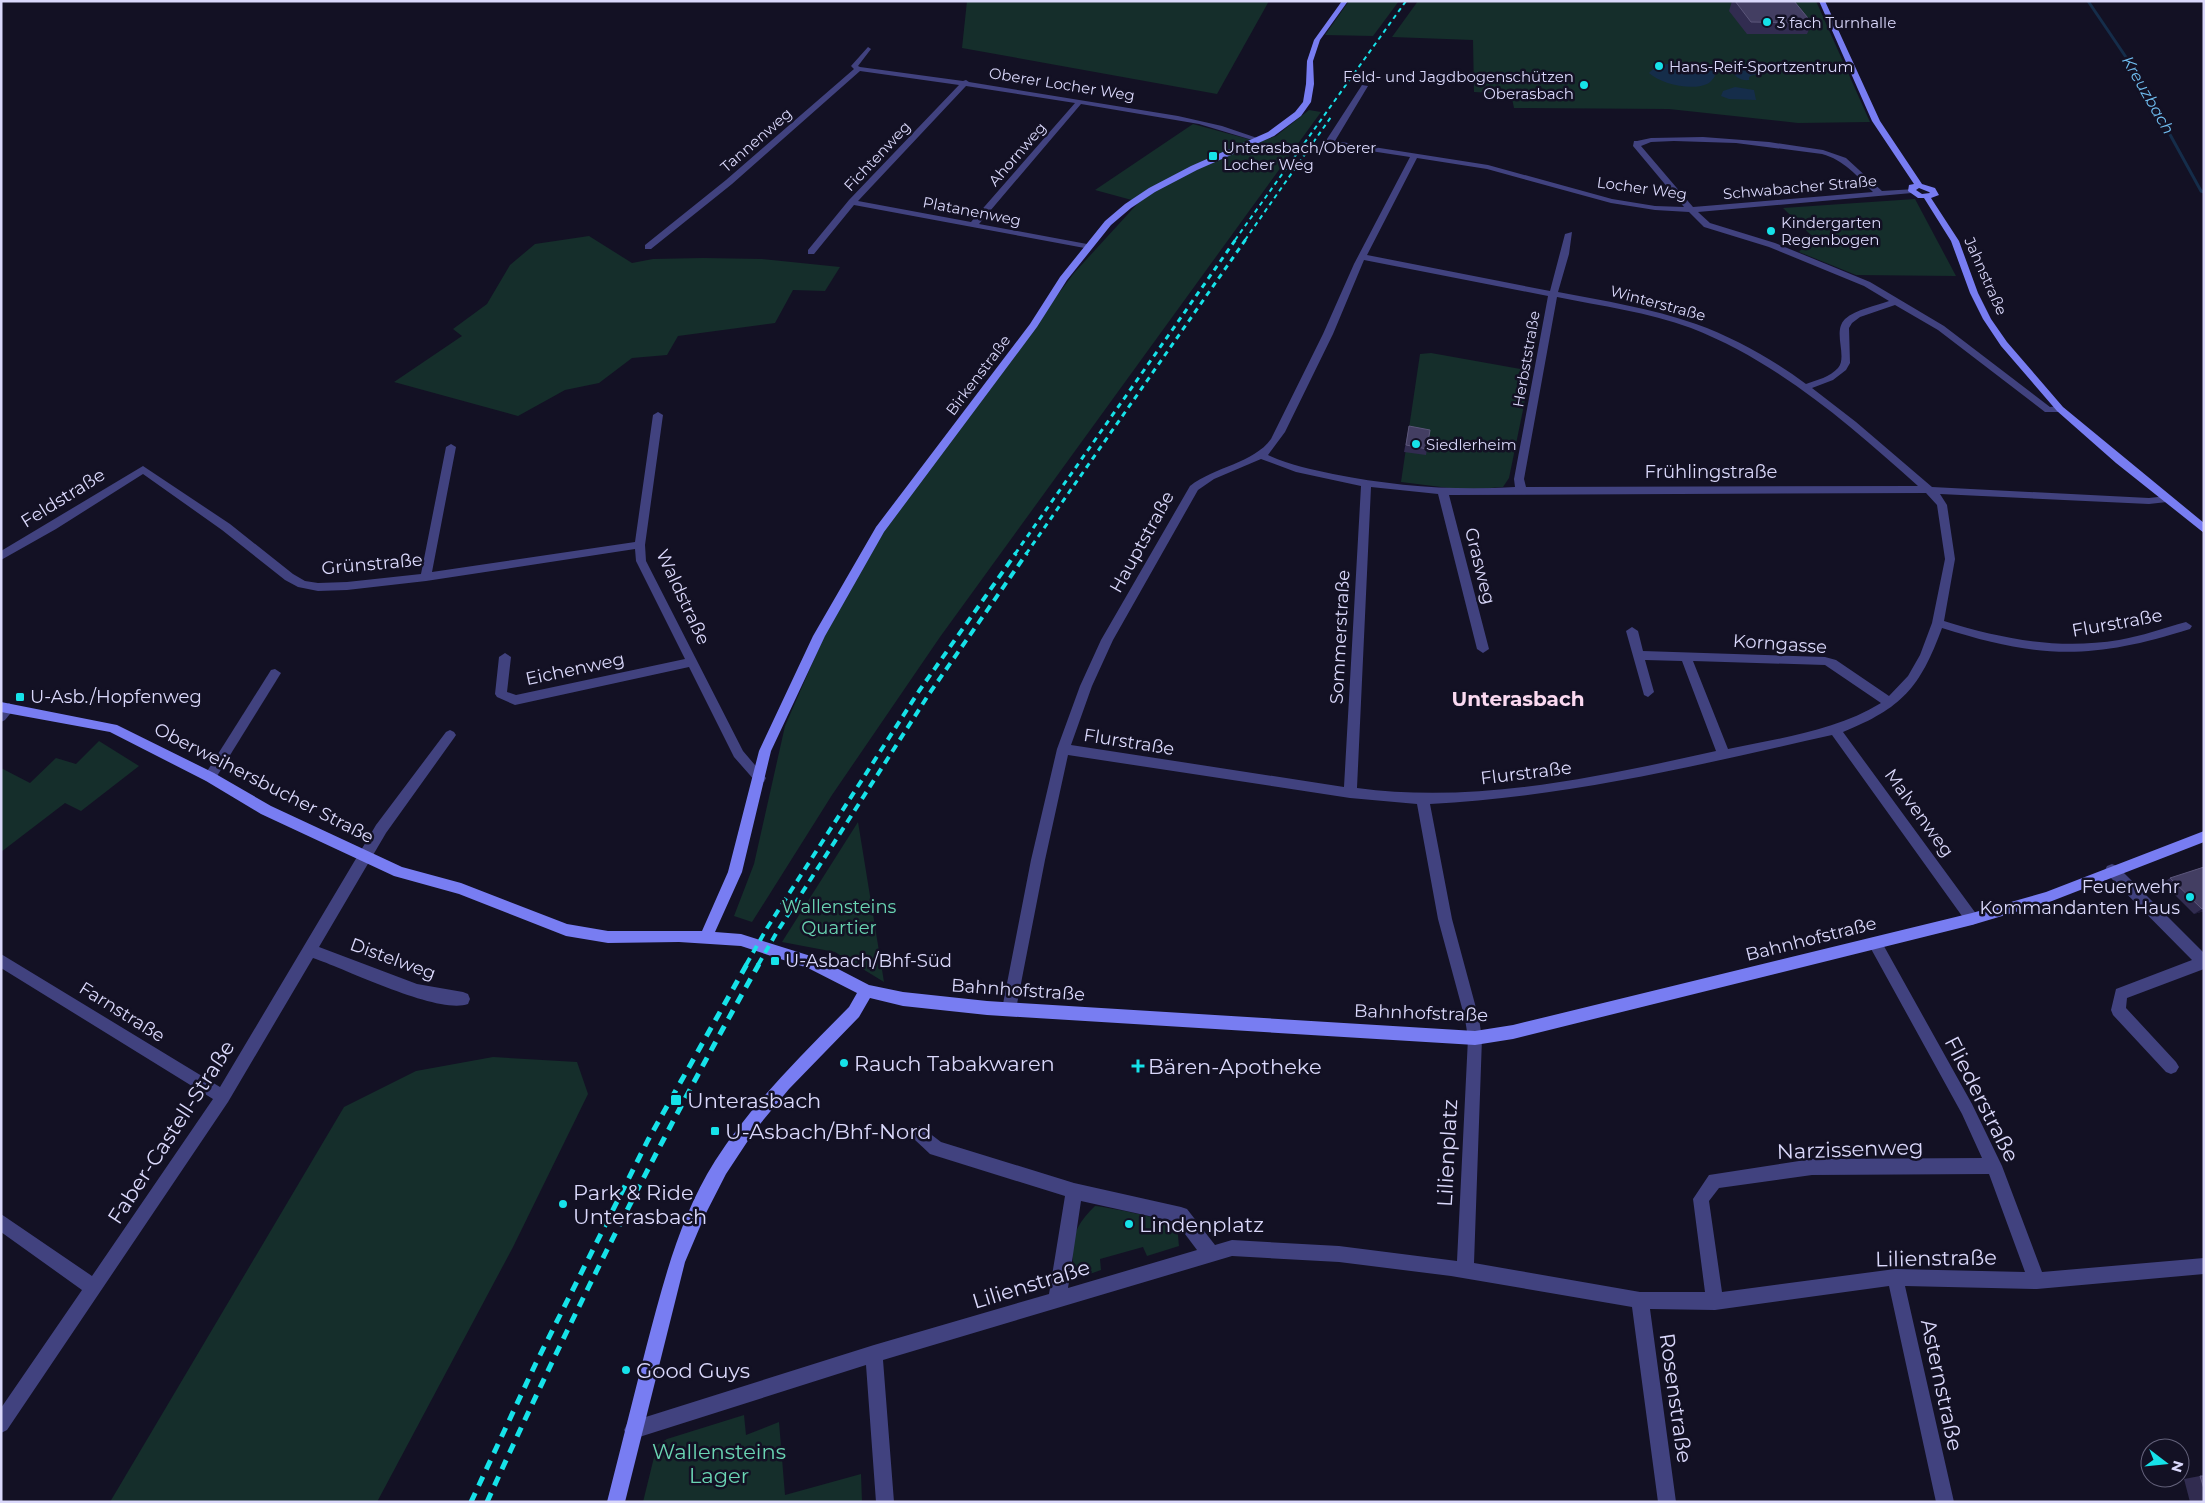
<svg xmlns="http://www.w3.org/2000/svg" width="2205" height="1503" font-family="Montserrat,sans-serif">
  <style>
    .green { fill: #152e2b }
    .water { fill: #152d4a }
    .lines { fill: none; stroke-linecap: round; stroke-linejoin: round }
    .stream { stroke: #152d4a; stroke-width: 3 }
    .street { fill: #41427f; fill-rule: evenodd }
    .secondary { fill: #787df2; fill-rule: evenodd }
    .rail-far3 { stroke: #16e2e9; stroke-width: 2; stroke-dasharray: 4.5 4; stroke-linecap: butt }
    .rail-far2 { stroke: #16e2e9; stroke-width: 3; stroke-dasharray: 5.5 5; stroke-linecap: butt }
    .rail-far1 { stroke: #16e2e9; stroke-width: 4; stroke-dasharray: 8 6; stroke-linecap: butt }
    .rail { stroke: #16e2e9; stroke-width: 5; stroke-dasharray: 10 8; stroke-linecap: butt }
    .wall { fill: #312c50 }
    .shaded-wall { fill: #1d1937 }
    .building { fill: #433e62; stroke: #5b567a }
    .poi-dot { fill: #16e2e9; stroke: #131124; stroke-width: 2 }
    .labels { text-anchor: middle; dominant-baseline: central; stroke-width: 5; stroke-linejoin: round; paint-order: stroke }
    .far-poi-label { font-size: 15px; fill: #dad8fb; stroke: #131124; text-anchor: start }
    .far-street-label { font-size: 15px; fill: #dad8fb; stroke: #131124 }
    .far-water-label { font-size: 16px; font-style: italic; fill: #70bef1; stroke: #131124 }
    .street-label { font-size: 18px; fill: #dad8fb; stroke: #131124 }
    .poi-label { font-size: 18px; fill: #dad8fb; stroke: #131124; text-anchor: start }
    .park-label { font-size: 18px; fill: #6ad5b3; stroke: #131124 }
    .quarter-label { font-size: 20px; font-weight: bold; fill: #fbdaf1; stroke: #131124 }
    .near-poi-label { font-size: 21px; fill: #dad8fb; stroke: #131124; text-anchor: start }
    .near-street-label { font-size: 21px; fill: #dad8fb; stroke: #131124 }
    .near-park-label { font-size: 21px; fill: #6ad5b3; stroke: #131124 }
  </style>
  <rect width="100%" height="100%" fill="#131124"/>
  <g class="green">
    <path d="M967,1H1269L1217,94L962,48Z"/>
    <path d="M1349,1H1399L1373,36L1325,35Z"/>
    <path d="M1418,1H1816L1870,122L1798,123L1669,109L1514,108L1511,94L1474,92L1473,40L1392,37Z"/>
    <path d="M1309,110L1321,112L940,637L832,795L752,922L734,916L754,864L785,726L856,563L1074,273L1139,202L1095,190L1193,124L1259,142L1276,136Z"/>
    <path d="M1915,199L1956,276L1856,275L1799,252L1813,237L1783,208Z"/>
    <path d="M589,236L632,263L653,259L703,258L762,259L840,267L825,291L793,290L775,323L678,336L667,355L632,358L599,383L565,390L518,416L394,382L462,336L453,329L487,304L510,265L535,244Z"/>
    <path d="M1431,353L1531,371L1509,478L1503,487L1465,490L1401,482L1420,354Z"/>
    <path d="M99,741L139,766L81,811L65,803L1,852V768L30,783L56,758L76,764Z"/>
    <path d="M858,822L884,982L835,952L782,942Z"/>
    <path d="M493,1057L577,1062L588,1094L513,1247L377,1502H110L344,1107L416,1071Z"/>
    <path d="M1095,1206C1107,1207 1163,1218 1172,1224C1179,1229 1178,1238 1179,1246L1147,1256L1143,1247L1100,1259L1101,1270L1087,1275L1077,1274C1066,1246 1074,1226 1095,1206Z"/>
    <path d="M744,1415L746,1435L779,1422L785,1495L861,1474L862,1502H643L657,1445L667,1439Z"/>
  </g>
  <g class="water">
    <path d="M1673,63L1712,69L1715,76C1713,79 1710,83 1707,84C1691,91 1661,84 1649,73L1656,66Z"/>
    <path d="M1735,65L1760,66L1768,72C1762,76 1755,73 1749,77V80C1740,81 1733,76 1731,67Z"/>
    <path d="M1735,87L1754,90L1756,100L1729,99L1721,96L1723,91Z"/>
  </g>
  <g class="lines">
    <path class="stream" d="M2088,1L2134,69L2201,191L2204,192"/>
    <g class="street">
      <path d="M868,47L871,49L858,66L860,67L963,81L966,80L969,82L1178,116L1222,126L1263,140L1259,142L1199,124L1081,104L979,224L1087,244L1091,247L1090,249L854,205L814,254H808V250L849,200L959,85L860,71L732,184L651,249H645V245L726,180L854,69L851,66ZM966,86L1075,103L971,222L858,201Z"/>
      <path d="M1362,85L1368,86L1335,141L1488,165L1612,199L1655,206L1684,207L1633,146L1634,141H1637L1651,138L1703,137L1769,142L1823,150L1846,158L1882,191L1915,189V193H1912L1698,212L1710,223L1775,243L1870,282L1944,326L2050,407L2060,406L2065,409L2060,412H2045L1938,330L1895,305L1860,317L1852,323L1849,328L1850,363L1846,370L1833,380L1812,388L1856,422L1932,487L2149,498L2167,496L2172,499L2167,502L2149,504L1940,494L1947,505L1955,559L1944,621C2002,639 2058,650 2119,640C2142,636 2164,628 2186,622L2192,626L2190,629C2092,660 2040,659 1942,628C1920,688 1902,708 1843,732L1977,915L1979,919L1977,923L1972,925L1967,923L1832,735C1699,765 1567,797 1430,804L1452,919L1479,1019L1482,1038L1474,1263L1640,1292H1705L1693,1199L1709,1175L1812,1159L1982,1158L1962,1114L1870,947L1868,943L1870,939L1875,937L1880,939L1972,1104L2002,1166L2042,1272L2204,1258V1274L2037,1289L1905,1286L1954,1502H1936L1889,1286L1715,1310L1650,1309L1676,1502H1658L1632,1307L1451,1276L1339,1262L1232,1256L883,1360L894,1502H876L866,1365L633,1439L627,1436L624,1430L627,1424L633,1421L874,1345L1049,1294L1065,1196L930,1154L914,1139L912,1134L914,1129L920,1126L941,1142L1074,1183L1181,1207L1187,1209L1215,1245L1232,1240L1339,1246L1457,1261L1468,1038L1465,1019L1438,919L1417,804L1350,798L1068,755L1045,860L1016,1009L1014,1014L1009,1016L1004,1014L1002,1009L1031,860L1057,749L1080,686L1101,640L1190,486C1214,467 1254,463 1271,439L1323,334L1354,264L1410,157L1331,145L1327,143V139ZM1674,141L1736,143L1822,154C1844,160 1857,176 1873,192L1693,207L1641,146L1651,142ZM1417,158L1487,169L1611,203L1655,210L1689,212L1704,227L1769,247L1864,286L1889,301C1876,306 1856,309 1845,319C1832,332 1848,356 1838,368C1830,377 1817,380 1806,384C1772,359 1735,338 1696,324C1651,308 1604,301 1558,292L1569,254L1572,232L1565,234L1550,291L1367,255ZM1364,260L1548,296L1514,479L1515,487C1455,491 1393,486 1333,474C1311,469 1289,465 1268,455L1285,432L1333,334ZM1557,297C1601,306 1648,312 1691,328C1778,362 1849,424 1918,486L1526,487L1524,479ZM1261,459L1296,472L1361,486L1344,787L1071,745L1092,686L1113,640L1198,490L1214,479ZM1371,487L1438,494L1477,649L1483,653L1489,649L1449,495L1926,493L1937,505L1945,559L1932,623L1920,655L1908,676L1889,696L1836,660L1825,657L1643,651L1638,631L1632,627L1626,631L1644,695L1648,697L1654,692L1645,660L1682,661L1716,751C1599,777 1477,804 1357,788ZM1693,661L1825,665L1881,703C1835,731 1780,738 1728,749ZM1989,1174L2025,1272L1895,1269L1722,1292L1709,1201L1719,1188L1812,1175ZM1081,1201L1176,1222L1197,1250L1068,1288Z"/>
      <path d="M658,412L663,415L645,545L646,561L743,751L766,778L764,782H756L734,757L689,667L515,705L497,697L495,694L499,657L505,653L511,657L507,692L516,695L685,659L636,561L635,549L426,581L347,590L318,591L298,587L285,580L222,530L143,474L56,529L1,560V551L143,466L230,524L293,574L305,581L318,583L347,582L421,574L446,447L451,444L456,447L432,572L635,542L653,415Z"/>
      <path d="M275,669L281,673L214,781H206L204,777L206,773L271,670Z"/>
      <path d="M9,703L15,708L5,720L1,722V709Z"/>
      <path d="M450,730L454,732L456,735L454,738L386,833L319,947L417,984L463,992L468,994L470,999L468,1004C438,1015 346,969 313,958L228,1102L7,1430L1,1433V1408L82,1290L1,1232V1214L92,1276L213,1099L1,968V954L220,1087L376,825L446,732Z"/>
      <path d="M2112,864L2117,866L2204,953V969L2127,998L2126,1008L2176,1062L2179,1067L2176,1072L2171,1074L2166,1072L2113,1015L2111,1010L2116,989L2192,960L2107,874L2105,870L2107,866Z"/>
    </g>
    <g class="secondary">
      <path d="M1342,1H1348L1320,40L1313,61L1314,84L1311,102L1301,116L1274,136L1197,170L1155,192L1131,208L1111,225L1067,280L1037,327L884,532L825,636L771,751L742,872L715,932L741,934L817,958L869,985L903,992L987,1001L1475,1031L1513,1025L1972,913L2046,892L2204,831V842L2052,901L1972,925L1513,1039L1475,1045L987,1015L903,1006L870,998L859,1017L789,1089L755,1130L726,1174L705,1215L685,1262L625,1502H607C620,1451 633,1399 646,1348C663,1284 679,1218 715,1161C752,1103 801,1056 849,1007L857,993L808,968L741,946L679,942L608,943L566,936L459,894L394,876L261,814L206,781L110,732L1,712V702L117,725L214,773L271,806L402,867L461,883L567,924L608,931H702L728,872L759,751L813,636L876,527L1030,324L1060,277L1105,221L1125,204L1149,188L1191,166L1268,132L1295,112L1303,102L1306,84L1307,61L1314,40Z"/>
      <path d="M1819,1H1825L1880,121L1922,184L1935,188L1939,195L1931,198L1959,241L1978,293L1991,319L2007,342L2063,407L2204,523V533L2116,463L2057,411L2001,346L1983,319L1970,293L1951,241L1924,198H1918L1908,191L1909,185L1914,184L1872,121ZM1919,188L1929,192L1930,193L1922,194L1916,190Z"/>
    </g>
    <g class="rail-far3">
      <path d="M1235,240L1406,1"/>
      <path d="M1245,240L1331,117"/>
    </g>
    <g class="rail-far2">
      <path d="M1015,554L1236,239"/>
      <path d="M1026,554L1246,239"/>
    </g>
    <g class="rail-far1">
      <path d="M746,965L767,928L919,691L1016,553"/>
      <path d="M758,965L777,932L929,694L1027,553"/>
    </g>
    <g class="rail">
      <path d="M471,1502L536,1363L648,1140L747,964"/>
      <path d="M487,1502C570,1319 660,1139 759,964"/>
    </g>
  </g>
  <g class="wall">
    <path d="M1732,1H1794L1812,23L1807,34H1747L1729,11Z"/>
    <path d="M1409,426L1427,449L1426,455L1404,452Z"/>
    <path d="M2204,867V911L2194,914L2163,883L2170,878Z"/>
    <path d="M2200,1476H2204V1502H2190L2184,1479Z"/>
  </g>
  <path class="shaded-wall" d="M2204,908V911L2194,914L2202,909Z"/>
  <g class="building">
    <path d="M1735,1H1794L1812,23L1751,22Z"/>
    <path d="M1409,426L1430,430L1427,449L1406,445Z"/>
    <path d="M2204,867V908L2202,909L2170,878Z"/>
    <path d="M2200,1476H2204V1489Z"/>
  </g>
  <g class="poi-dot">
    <circle cx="1767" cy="22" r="5"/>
    <circle cx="1659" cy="66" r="5"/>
    <circle cx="1584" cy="85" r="5"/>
    <rect x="1208" y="151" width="10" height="10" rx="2.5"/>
    <circle cx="1771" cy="231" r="5"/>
    <circle cx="1416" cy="444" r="5"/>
    <rect x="15" y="692" width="10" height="10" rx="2.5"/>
    <circle cx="2190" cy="897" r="5"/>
    <rect x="770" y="956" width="10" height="10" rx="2.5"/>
    <circle cx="844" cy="1063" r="5"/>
    <path d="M1135.5 1058.5h5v5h5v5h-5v5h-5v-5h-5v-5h5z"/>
    <rect x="670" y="1094" width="12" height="12" rx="2.5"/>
    <rect x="710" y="1126" width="10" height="10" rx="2.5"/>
    <circle cx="563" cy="1204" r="5"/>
    <circle cx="1129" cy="1224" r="5"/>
    <circle cx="626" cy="1370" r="5"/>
  </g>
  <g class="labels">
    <g class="far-poi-label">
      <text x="1777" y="22">3 fach Turnhalle</text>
      <text x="1669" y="66">Hans-Reif-Sportzentrum</text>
      <text x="1574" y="76" text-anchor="end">Feld- und Jagdbogenschützen<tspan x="1574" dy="17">Oberasbach</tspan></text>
      <text x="1223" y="147">Unterasbach/Oberer<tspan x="1223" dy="17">Locher Weg</tspan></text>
      <text x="1781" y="222">Kindergarten<tspan x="1781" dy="17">Regenbogen</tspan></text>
      <text x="1426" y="444">Siedlerheim</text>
    </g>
    <g class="far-street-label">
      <text transform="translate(1062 84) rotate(9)">Oberer Locher Weg</text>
      <text transform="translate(756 140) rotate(-41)">Tannenweg</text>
      <text transform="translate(1017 154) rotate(-49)">Ahornweg</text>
      <text transform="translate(877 156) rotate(-47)">Fichtenweg</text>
      <text transform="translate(1800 187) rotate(-5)">Schwabacher Straße</text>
      <text transform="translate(1642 188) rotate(8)">Locher Weg</text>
      <text transform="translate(972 211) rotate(11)">Platanenweg</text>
      <text transform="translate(1986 276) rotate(66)">Jahnstraße</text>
      <text transform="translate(1658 303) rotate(15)">Winterstraße</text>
      <text transform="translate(1526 359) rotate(-80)">Herbststraße</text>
      <text transform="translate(978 375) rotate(-53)">Birkenstraße</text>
    </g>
    <g class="far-water-label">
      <text transform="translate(2148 95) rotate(60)">Kreuzbach</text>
    </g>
    <g class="street-label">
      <text x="1711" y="472">Frühlingstraße</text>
      <text transform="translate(63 498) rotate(-32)">Feldstraße</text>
      <text transform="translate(1142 542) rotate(-61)">Hauptstraße</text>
      <text transform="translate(372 564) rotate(-5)">Grünstraße</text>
      <text transform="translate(1480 566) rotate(76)">Grasweg</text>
      <text transform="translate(683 597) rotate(65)">Waldstraße</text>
      <text transform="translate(2117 623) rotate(-10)">Flurstraße</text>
      <text transform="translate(1340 637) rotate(-87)">Sommerstraße</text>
      <text transform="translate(1780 644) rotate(4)">Korngasse</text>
      <text transform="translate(575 669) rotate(-12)">Eichenweg</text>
      <text transform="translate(1129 742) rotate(9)">Flurstraße</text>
      <text transform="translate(1526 773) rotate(-7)">Flurstraße</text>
      <text transform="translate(264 783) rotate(27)">Oberweihersbucher Straße</text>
      <text transform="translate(1919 813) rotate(54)">Malvenweg</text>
      <text transform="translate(1811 939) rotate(-14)">Bahnhofstraße</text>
      <text transform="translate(393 959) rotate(20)">Distelweg</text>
      <text transform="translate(1018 990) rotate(4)">Bahnhofstraße</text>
      <text transform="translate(122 1012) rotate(32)">Farnstraße</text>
      <text transform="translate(1421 1013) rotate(2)">Bahnhofstraße</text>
    </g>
    <g class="poi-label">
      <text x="30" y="697">U-Asb./Hopfenweg</text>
      <text x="2180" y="887" text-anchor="end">Feuerwehr<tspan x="2180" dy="21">Kommandanten Haus</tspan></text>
      <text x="785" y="961">U-Asbach/Bhf-Süd</text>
    </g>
    <g class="park-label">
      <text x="839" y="907">Wallensteins<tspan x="839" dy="21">Quartier</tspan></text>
    </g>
    <g class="quarter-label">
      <text x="1518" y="699">Unterasbach</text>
    </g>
    <g class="near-poi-label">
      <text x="854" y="1063">Rauch Tabakwaren</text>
      <text x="1148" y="1066">Bären-Apotheke</text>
      <text x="687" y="1100">Unterasbach</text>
      <text x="725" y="1131">U-Asbach/Bhf-Nord</text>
      <text x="573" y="1192">Park &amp; Ride<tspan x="573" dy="24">Unterasbach</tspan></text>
      <text x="1139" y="1224">Lindenplatz</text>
      <text x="636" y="1370">Good Guys</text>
    </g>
    <g class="near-street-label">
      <text transform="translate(1982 1099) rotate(63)">Fliederstraße</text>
      <text transform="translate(171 1132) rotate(-57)">Faber-Castell-Straße</text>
      <text transform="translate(1850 1149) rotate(-2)">Narzissenweg</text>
      <text transform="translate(1447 1153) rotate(-87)">Lilienplatz</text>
      <text transform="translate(1936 1258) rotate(-1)">Lilienstraße</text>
      <text transform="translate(1031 1284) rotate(-17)">Lilienstraße</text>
      <text transform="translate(1942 1385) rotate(78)">Asternstraße</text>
      <text transform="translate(1676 1398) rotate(82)">Rosenstraße</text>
    </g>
    <g class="near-park-label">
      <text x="719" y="1451">Wallensteins<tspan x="719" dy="24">Lager</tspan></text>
    </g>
  </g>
  <rect width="2205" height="1503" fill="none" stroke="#dad8fb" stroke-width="5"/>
  <g transform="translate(2165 1463) rotate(106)"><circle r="24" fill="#131124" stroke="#63617a"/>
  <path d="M0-4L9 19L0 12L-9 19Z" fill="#16e2e9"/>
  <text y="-8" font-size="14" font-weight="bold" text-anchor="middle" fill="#dad8fb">N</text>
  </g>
</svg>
